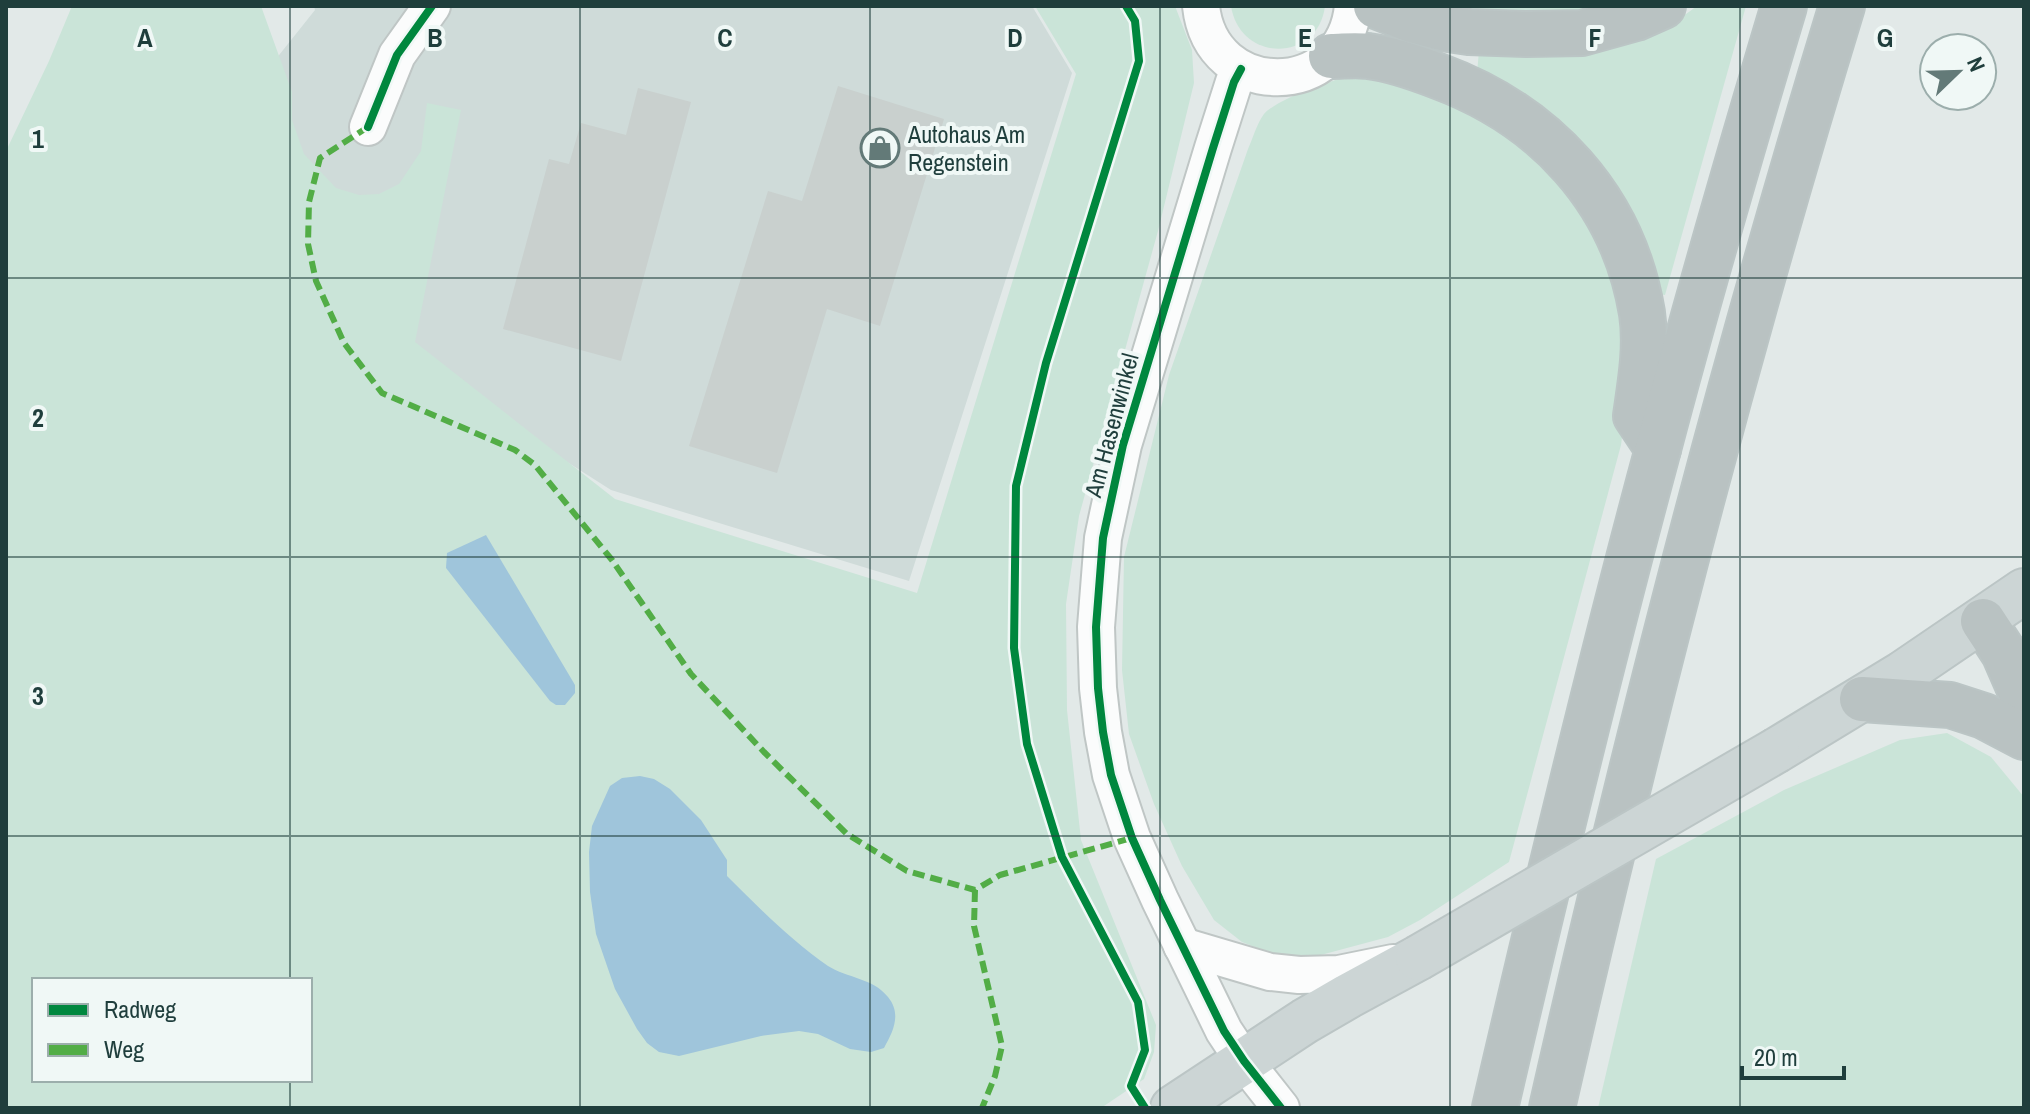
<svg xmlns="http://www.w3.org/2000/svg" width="2030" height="1114" font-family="'Archivo Narrow',sans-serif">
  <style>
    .built { fill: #cfdbd9 }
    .grass { fill: #cae4d8; fill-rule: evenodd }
    .water { fill: #9fc5db }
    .building { fill: #c9d0ce }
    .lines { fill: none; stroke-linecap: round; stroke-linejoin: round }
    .minor-casing { stroke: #bfc6c5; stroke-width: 40 }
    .primary-casing { stroke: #bbc5c5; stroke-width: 48 }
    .motorway-casing { stroke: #bbc5c5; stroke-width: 48 }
    .minor { stroke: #fbfcfc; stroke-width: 36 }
    .primary { stroke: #ccd5d5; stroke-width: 44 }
    .motorway { stroke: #b9c2c2; stroke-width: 44 }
    .primary-bridge-casing { stroke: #bbc5c5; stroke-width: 48; stroke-linecap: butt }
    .primary-bridge { stroke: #ccd5d5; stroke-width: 44 }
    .quiet { stroke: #52ad46; stroke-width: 6; stroke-dasharray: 12 6; stroke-linecap: butt }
    .cycleway-casing { stroke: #f0f8f6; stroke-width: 13 }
    .cycleway { stroke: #00873e; stroke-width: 8 }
    .grid { fill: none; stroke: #1f3e3c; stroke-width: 2; stroke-opacity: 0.55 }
    .labels { text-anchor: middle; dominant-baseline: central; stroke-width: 8; stroke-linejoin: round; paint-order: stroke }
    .poi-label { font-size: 24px; fill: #1f3e3c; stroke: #f0f8f6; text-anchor: start }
    .street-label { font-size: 24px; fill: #1f3e3c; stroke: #f0f8f6 }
    .grid-label { font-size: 26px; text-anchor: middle; font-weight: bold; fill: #1f3e3c; stroke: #f0f8f6; stroke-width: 8; stroke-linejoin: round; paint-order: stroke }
  </style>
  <rect width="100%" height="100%" fill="#e2e9e8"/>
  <path class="built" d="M314,6H1032L1072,73L909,581L611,490L517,430L196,159L315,10Z"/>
  <g class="grass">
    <path d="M72,6H261L292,92V120L304,154L336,188L359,195L379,194L399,184L421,151L427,103L461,110L415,342L615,499L917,593L1076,74L1035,6H1175L1192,50L1194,83L1158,231L1079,516L1066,604L1067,710L1081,840L1156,1025L1154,1052L1144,1079L1101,1108H6V151L49,61ZM34,980H310V1080H34Z"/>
    <path d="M1231,6H1325C1318,63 1240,63 1231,6Z"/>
    <path d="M1414,6H1603L1562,15L1492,16Z"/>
    <path d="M1697,6H1746L1665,295L1656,294L1599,164L1572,134L1539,106L1507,86L1477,74L1479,50L1640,35L1682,17Z"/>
    <path d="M1362,73L1408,83L1516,128L1606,242L1631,368L1621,445L1509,862L1420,920L1388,937L1317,956L1275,955L1242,942L1214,920L1182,866L1154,804L1129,734L1122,670L1124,557L1169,375L1248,149C1253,138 1257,123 1264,114C1278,98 1340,77 1362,73Z"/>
    <path d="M1947,733L1991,757L2024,797V1108H1598L1656,859L1784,790L1900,740Z"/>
  </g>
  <g class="water">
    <path d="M486,535L575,685V693L565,705H556L550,701L446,568L447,553Z"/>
    <path d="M640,776L654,779L670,789L701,820L727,860V876C759,908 791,940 828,966C847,978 873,978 888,997C902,1014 893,1032 884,1048L871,1052L850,1049L818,1034L799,1031L761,1036L679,1056L659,1052L647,1043L637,1029L615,989L596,934L590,892L589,852L592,826L610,786L622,778Z"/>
  </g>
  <g class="building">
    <path d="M838,86L944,119L880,326L827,309L777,473L689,446L768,191L802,201Z"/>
    <path d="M638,88L691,102L621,361L503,329L549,159L569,164L581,123L626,135Z"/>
  </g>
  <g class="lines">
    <defs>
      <g id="minor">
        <path d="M1201,6C1211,101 1344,101 1353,6"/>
        <path d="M1241,69L1234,82L1213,148L1123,445L1103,538L1096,627L1098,688L1103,732L1111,775L1132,838L1160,900L1224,1031L1244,1061L1281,1108"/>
        <path d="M368,127L397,55L432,6"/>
        <path d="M1182,946L1270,972L1299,975L1339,974L1393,963"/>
      </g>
      <g id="primary">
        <path d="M1777,750L1902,674L2024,591"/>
        <path d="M1173,1108L1305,1021L1348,996L1418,958"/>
      </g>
      <g id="motorway">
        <path d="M1376,6L1412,20L1442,28L1469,32L1526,34L1582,33L1636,18L1663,6"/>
        <path d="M1331,56C1343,56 1356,54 1368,56C1392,59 1415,67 1438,76C1544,115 1623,198 1642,313C1647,347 1641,381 1636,416L1658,449"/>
        <path d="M1983,621L2004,653L2024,699"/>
        <path d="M1862,699L1950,705L1984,716L2024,737"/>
        <path d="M1495,1108C1546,888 1599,668 1658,449C1697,301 1740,153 1784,6"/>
        <path d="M1552,1108C1636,738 1731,369 1842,6"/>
      </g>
    </defs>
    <use href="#minor" class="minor-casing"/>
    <use href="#primary" class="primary-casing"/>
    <use href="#motorway" class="motorway-casing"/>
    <use href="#minor" class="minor"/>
    <use href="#primary" class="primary"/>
    <use href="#motorway" class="motorway"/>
    <defs>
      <path id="primary-bridge" d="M1418,958L1777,750"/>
    </defs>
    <use href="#primary-bridge" class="primary-bridge-casing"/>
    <use href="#primary-bridge" class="primary-bridge"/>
    <g class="quiet">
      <path d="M368,127L320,158L309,202L308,244L316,281L344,343L382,393L515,450L535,465L612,560L691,674L764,752L847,834L907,871L975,890L1000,875L1132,838"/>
      <path d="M975,890L974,926L1002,1046L995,1076L982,1108"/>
    </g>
    <defs>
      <g id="cycleway">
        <path d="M1126,6L1135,21L1139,61L1046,363L1016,486L1014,648L1027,744L1062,857L1138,1002L1145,1050L1131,1086L1145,1108"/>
        <path d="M1241,69L1234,82L1213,148L1123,445L1103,538L1096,627L1098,688L1103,732L1111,775L1132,838L1160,900L1224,1031L1244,1061L1281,1108"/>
        <path d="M368,127L397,55L432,6"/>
      </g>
    </defs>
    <use href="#cycleway" class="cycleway-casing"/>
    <use href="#cycleway" class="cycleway"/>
  </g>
  <path class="grid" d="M290,6V980M580,6V1108M870,6V1108M1160,6V1108M1450,6V1108M1740,6V1108M6,278H2024M6,557H2024M6,836H2024M290,1080V1108"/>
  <defs>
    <symbol id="shop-ring" viewBox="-11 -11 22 22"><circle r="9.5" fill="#f0f8f6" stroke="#637a78" stroke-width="1.5"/><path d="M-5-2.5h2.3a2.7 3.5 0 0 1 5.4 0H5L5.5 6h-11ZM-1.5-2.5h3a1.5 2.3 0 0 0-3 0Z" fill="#637a78"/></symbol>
  </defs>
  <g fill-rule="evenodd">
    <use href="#shop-ring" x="858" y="126" width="44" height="44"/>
  </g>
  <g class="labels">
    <g class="poi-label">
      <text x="908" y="134">Autohaus Am<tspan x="908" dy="28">Regenstein</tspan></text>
    </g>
    <g class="street-label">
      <text transform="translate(1111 425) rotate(-75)">Am Hasenwinkel</text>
    </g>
  </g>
  <g class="grid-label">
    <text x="145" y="47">A</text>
    <text x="435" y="47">B</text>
    <text x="725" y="47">C</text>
    <text x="1015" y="47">D</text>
    <text x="1305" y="47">E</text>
    <text x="1595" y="47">F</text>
    <text x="1885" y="47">G</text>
    <text x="38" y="148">1</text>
    <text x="38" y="427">2</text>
    <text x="38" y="705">3</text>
  </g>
  <rect width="2030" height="1114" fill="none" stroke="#1f3e3c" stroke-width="16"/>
  <rect x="32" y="978" width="280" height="104" fill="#f0f8f6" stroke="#9caeac" stroke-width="2"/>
  <rect x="48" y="1004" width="40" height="12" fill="#00873e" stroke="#9caeac" stroke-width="2"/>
  <text x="104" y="1018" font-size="24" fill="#1f3e3c">Radweg</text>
  <rect x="48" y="1044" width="40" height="12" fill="#52ad46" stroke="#9caeac" stroke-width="2"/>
  <text x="104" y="1058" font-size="24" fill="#1f3e3c">Weg</text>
  <g transform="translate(1958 72) rotate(67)"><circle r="38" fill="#f0f8f6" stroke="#9caeac" stroke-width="2"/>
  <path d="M0-6L14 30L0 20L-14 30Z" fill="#637a78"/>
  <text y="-12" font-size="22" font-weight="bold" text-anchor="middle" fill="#1f3e3c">N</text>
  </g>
  <path d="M1742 1066v12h102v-12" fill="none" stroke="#1f3e3c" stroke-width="4"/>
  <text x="1754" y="1066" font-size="24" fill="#1f3e3c" stroke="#f0f8f6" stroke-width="6" paint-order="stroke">20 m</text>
</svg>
